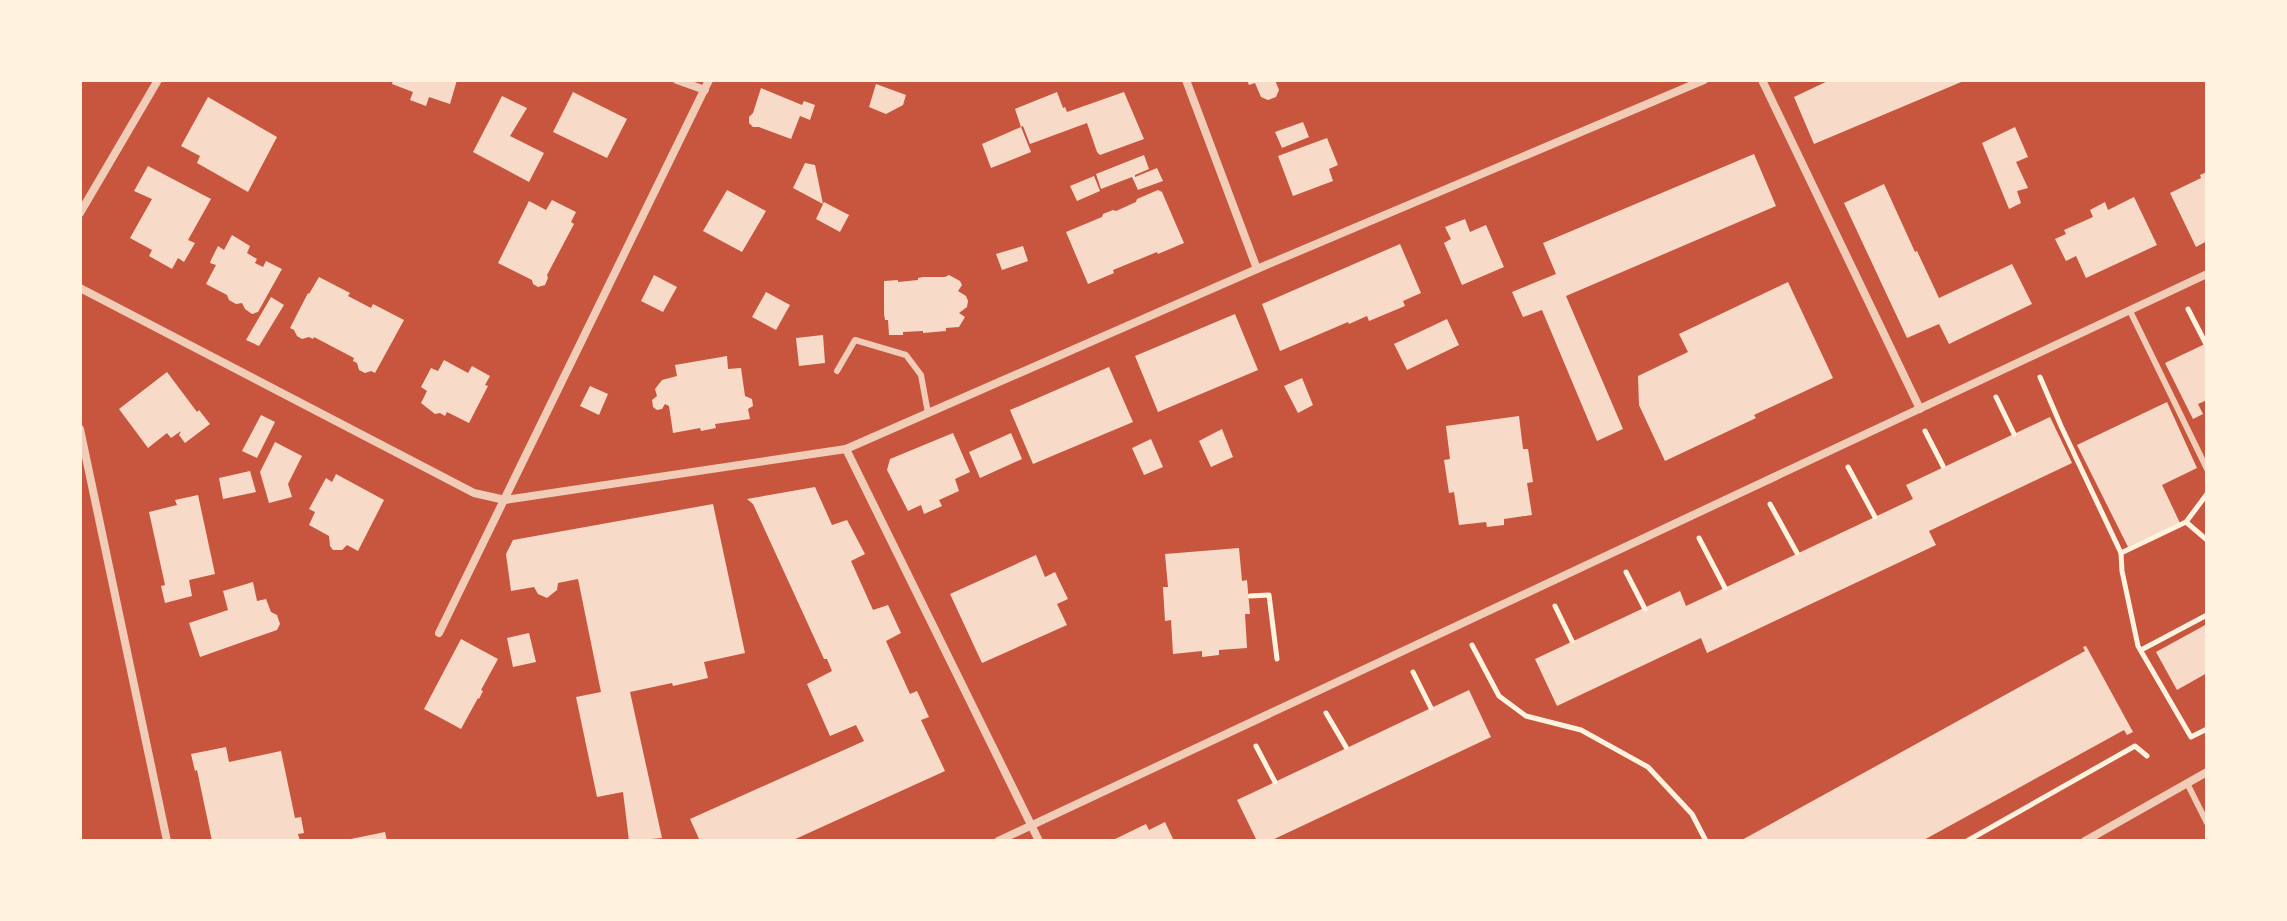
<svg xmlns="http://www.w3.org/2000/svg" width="2287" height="921" font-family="Karla,sans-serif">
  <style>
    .building { fill: #f7dbc8 }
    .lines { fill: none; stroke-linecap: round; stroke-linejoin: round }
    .path { stroke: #fff3e0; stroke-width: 5 }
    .service { stroke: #f1ccb7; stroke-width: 6 }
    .minor { stroke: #f1ccb7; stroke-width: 8 }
  </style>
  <rect width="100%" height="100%" fill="#c8553d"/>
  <g class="building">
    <path d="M393,80H457L450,104L429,97L426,106L410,100L413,92L392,84Z"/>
    <path d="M1247,80H1275L1279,90L1276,97L1268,100L1261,97L1255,83L1249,85Z"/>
    <path d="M1830,80H1966L1814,144L1794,97Z"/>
    <path d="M876,84L906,95L903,105L886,114L869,107Z"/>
    <path d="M761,88L802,105L804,101L815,105L810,120L800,116L791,139L759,127H753L749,123V117L753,113Z"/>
    <path d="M573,92L627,119L607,158L553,132Z"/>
    <path d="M1057,92L1063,108L1065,107L1067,112L1124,92L1144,139L1100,155L1097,152L1087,123L1030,144L1023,126L1021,127L1015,109Z"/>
    <path d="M502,96L527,108L510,136L544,153L529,182L473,152Z"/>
    <path d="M208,97L277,137L248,192L197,163L200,156L181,146Z"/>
    <path d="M1303,122L1309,137L1282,148L1275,132Z"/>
    <path d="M1021,127L1031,152L991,168L982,144Z"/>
    <path d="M2015,127L2028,157L2016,162L2028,188L2017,191L2021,203L2009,209L1982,143Z"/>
    <path d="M1327,138L1338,165L1329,169L1333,181L1293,196L1278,156Z"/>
    <path d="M1754,154L1776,206L1566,296L1623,429L1597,441L1542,310L1523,317L1512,292L1556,274L1543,243Z"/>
    <path d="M1144,155L1149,169L1135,175V177L1157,168L1163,181L1138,190L1132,177L1101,189L1096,174Z"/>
    <path d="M805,163L815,165L823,204L793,188Z"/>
    <path d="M148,166L211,199L188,240L195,243L184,262L178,258L172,269L149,256L152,250L130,238L152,199L134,191Z"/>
    <path d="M2207,172V241L2196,247L2170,193L2201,178L2200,175Z"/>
    <path d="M1094,176L1100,191L1077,201L1070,186Z"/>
    <path d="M1884,184L1915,252L1917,251L1939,298L2012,264L2032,304L1949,344L1939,324L1907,338L1844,203Z"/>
    <path d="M727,190L766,211L742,252L703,231Z"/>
    <path d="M1158,190L1162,192L1184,243L1158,254L1157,252L1113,270L1114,273L1088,284L1066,232L1102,217L1103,214L1113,210L1116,211L1136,202L1137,199Z"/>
    <path d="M2134,197L2157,245L2086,278L2076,256L2066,261L2055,239L2066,234L2064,230L2093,217L2090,210L2105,202L2108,210Z"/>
    <path d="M552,200L576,212L571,222L574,224L547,275L548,278L545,285L538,287L533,284L532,280L498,263L529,201L546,210Z"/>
    <path d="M824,202L849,215L840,232L816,219Z"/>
    <path d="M1465,219L1470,232L1486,225L1504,267L1462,285L1444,243L1451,239L1445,227Z"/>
    <path d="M232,235L250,246L247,253L257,259L255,263L263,267L266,261L282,269L258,312L252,314L245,309L242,303L236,304L229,300L227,295L206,284L216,265L210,263L211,260L218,246L224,250Z"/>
    <path d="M1400,244L1421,293L1403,301L1405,306L1369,321L1367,316L1349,324L1348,322L1280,351L1262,304Z"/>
    <path d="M1023,246L1028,261L1002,270L996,254Z"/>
    <path d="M654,275L677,287L663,312L641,301Z"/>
    <path d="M949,275L960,281L962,285L958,291L966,296L968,301L967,307L959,313L965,317L959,327L946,328V331L923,333V331L903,332V335H889L888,320H885L884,314V281L898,280V282L918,280V278L923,277H945Z"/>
    <path d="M319,277L350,293L348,296L371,308L373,304L404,320L375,373L371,371L365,373L359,370L357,363L353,361L354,358L314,337L313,339L309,337L302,339L297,336L294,330L290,328L308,293L309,294Z"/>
    <path d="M1788,282L1833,378L1754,415L1756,418L1665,461L1639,405L1638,376L1688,352L1679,334Z"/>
    <path d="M766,292L790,305L776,330L752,317Z"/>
    <path d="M271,297L284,305L259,346L246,340Z"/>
    <path d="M1235,314L1258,370L1158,412L1135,356Z"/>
    <path d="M1447,319L1459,345L1407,370L1394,344Z"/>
    <path d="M823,335L825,363L799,366L796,338Z"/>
    <path d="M2207,343V400L2198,404L2203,414L2193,419L2165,363Z"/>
    <path d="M727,356L728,369L741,368L745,396L752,399L753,406L748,409L750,419L715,424L716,428L701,431L700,428L673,433L669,406L665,404L662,409L657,410L653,407L652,400L657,396L655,389L662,380L677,376L675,365Z"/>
    <path d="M444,360L468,373L472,366L490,376L485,385L488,386L469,423L447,412L445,416L440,413L435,414L421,403L427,391L421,387L431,368L438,371Z"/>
    <path d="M1109,367L1133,422L1033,464L1010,410Z"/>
    <path d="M167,372L197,412L199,410L210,424L185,443L179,435L181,431L171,438L167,433L148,448L119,409Z"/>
    <path d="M1302,378L1313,405L1298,413L1284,386Z"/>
    <path d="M590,386L608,394L599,415L580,406Z"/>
    <path d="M2167,402L2197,468L2162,485L2180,523L2128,547L2077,445Z"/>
    <path d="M261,415L275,422L257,458L242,451Z"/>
    <path d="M1519,416L1523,449H1528L1533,482L1527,483L1532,515L1504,519V525L1487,527L1486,522L1459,525L1454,492L1449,493L1444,460L1450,459L1446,426Z"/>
    <path d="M2050,417L2072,463L1929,531L1936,545L1707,653L1701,638L1557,706L1535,659L1680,591L1686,606L1913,499L1906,485Z"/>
    <path d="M1222,429L1233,457L1211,467L1199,441Z"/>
    <path d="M953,433L970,472L955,479L959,491L939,500L942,506L924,514L921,505L908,511L887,470L890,459Z"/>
    <path d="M1011,433L1022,459L980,478L969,452Z"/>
    <path d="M1151,439L1163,467L1144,475L1132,448Z"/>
    <path d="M275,442L302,456L288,484L292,497L269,503L260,472Z"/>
    <path d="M250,471L256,492L223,499L219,478Z"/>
    <path d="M336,474L384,500L358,551L347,545L342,550H333L330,546L329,536L309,525L315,512L309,509L326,478L332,482Z"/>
    <path d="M815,487L832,525L847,520L865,554L851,561L873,610L888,605L901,633L886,641L910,694L917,691L929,717L921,720L945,771L791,841H700L690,819L864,741L856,725L830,736L807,684L832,671L827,659H824L753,504L747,499Z"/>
    <path d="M198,495L215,574L189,580L192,596L165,603L161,586L165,585L149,512L177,505L175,500Z"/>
    <path d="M713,504L745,653L704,662L708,678L673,686L672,683L630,692L662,838L629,841L623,792L597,797L576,697L601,692L578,579L558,583L557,590L547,598L538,594L534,587L511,591L506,554L513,540Z"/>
    <path d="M1239,548L1242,581L1247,580L1250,614H1245L1247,648L1219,650V655L1202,657V651L1173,654L1171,620L1165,621L1163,587H1168L1165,554Z"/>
    <path d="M1036,555L1045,577L1055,572L1068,599L1057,604L1067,625L982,663L950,594Z"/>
    <path d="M253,582L257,601L266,599L271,612L277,615L280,624L277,630L200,657L189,623L228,610L223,591Z"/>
    <path d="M2207,624V673L2177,690L2156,652Z"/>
    <path d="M529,633L536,662L513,667L507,638Z"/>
    <path d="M461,639L498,659L481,690L483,691L479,699L478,698L461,729L424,709Z"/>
    <path d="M2086,646L2133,732L2127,735L2124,730L1922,841H1740L2085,651L2083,647Z"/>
    <path d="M1469,690L1491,737L1270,841H1257L1237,800Z"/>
    <path d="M226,747L229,762L281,751L295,818L301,817L304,833L298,834L300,841H212L197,770L195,771L191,754Z"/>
    <path d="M1165,822L1174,841H1111L1146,824L1149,830Z"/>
    <path d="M385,832L387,841H346V840Z"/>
  </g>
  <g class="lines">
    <g class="path">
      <path d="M2188,309L2206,344"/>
      <path d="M2040,377L2061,426L2121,553L2122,571L2138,646L2191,737L2207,729"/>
      <path d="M1996,397L2014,434"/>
      <path d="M1925,431L1943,466"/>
      <path d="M1848,467L1875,517"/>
      <path d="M1770,504L1797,553"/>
      <path d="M2186,522L2207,494"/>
      <path d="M1699,538L1725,588"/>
      <path d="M2121,553L2186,522L2207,540"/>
      <path d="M1626,572L1645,609"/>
      <path d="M1250,596L1269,595L1277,659"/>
      <path d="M1555,606L1572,641"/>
      <path d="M1472,645L1499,696L1526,716L1581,730L1648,767L1692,814L1706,841"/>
      <path d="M2141,650L2207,615"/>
      <path d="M1413,672L1431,708"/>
      <path d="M1326,713L1346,747"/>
      <path d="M1256,746L1275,782"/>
      <path d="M1967,841L2135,746L2147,756"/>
    </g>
    <g class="service">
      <path d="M2130,311L2207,469"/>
      <path d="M837,371L855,340L906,355L921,375L928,413"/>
      <path d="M2187,783L2207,823"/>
    </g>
    <g class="minor">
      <path d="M677,80L705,90"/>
      <path d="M1186,80L1257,269"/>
      <path d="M1762,80L1920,409"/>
      <path d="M80,213L158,80"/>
      <path d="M80,288L474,493L505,500L846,449L1257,269L1704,80"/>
      <path d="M80,429L167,841"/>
      <path d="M846,449L1039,841"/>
      <path d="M439,633L709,80"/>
      <path d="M998,841L2207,274"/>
      <path d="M2085,841L2207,772"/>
    </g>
  </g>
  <rect width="2287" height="921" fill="none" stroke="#fff3e0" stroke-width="164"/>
</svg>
